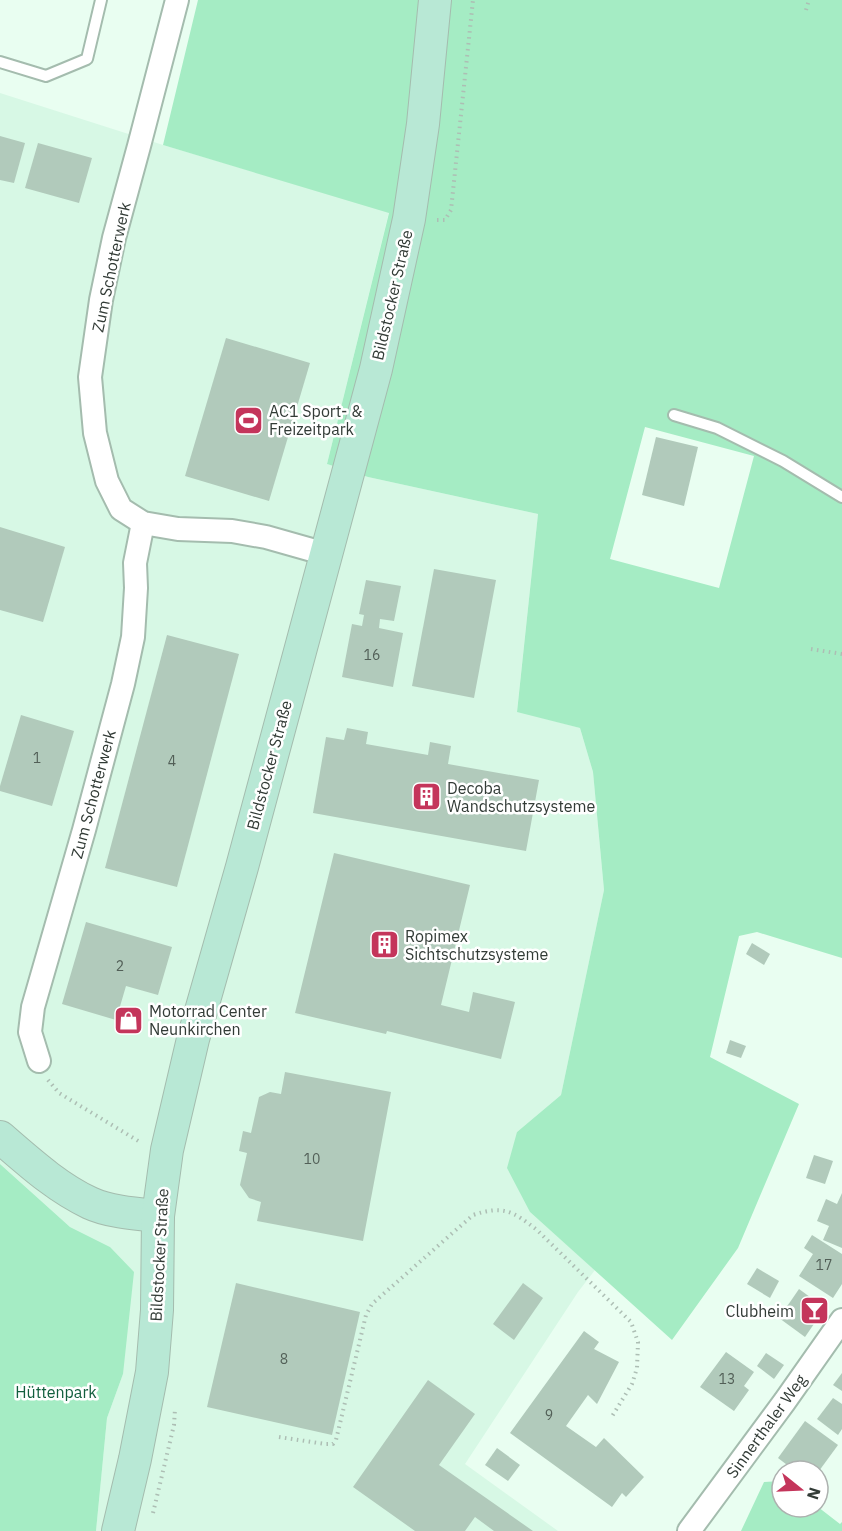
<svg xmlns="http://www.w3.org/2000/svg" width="842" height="1531" font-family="'IBM Plex Sans',sans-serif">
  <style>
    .built { fill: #d7f8e5 }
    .green { fill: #a5ecc4; fill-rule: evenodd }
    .building { fill: #b1cabb }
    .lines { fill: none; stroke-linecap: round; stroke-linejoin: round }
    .lane-casing { stroke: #a4bcae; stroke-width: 14 }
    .street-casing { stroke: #a4bcae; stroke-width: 26 }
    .secondary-casing { stroke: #a4bcae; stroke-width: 34 }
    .path { stroke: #adbeb4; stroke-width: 4; stroke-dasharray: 1.5 4.5; stroke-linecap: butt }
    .lane { stroke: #fff; stroke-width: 10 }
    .street { stroke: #fff; stroke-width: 22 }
    .secondary { stroke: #b8e8d5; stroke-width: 32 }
    .labels { text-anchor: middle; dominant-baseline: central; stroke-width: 5; stroke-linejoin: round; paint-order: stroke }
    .number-label { font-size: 14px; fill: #525f57 }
    .street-label { font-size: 16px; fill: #323b36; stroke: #fff }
    .poi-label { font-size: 16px; fill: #323b36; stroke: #fff; text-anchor: start }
    .park-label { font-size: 16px; fill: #115e3d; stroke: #fff }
  </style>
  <rect width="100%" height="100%" fill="#e9fef1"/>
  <path class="built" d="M0,93L163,145L389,212L327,464L368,477L538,514L517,711L580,728L593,772L604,890L561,1095L517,1132L530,1212L595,1270L578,1292L465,1464L558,1531H96L107,1418L123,1374L110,1247L70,1227L0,1164Z"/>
  <g class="green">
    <path d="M198,0H842V958L757,932L739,936L710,1057L799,1104L738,1248L672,1340L530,1212L507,1168L517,1132L561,1095L604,890L593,772L580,728L517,712L538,514L368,477L327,464L389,213L163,145ZM645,427L754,456L719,588L610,559Z"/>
    <path d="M0,1164L70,1227L110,1247L134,1272L123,1374L107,1418L96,1531H0Z"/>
    <path d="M782,1481V1507H818L840,1524L842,1522V1531H741L764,1482Z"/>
  </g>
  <g class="building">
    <path d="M0,136L25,143L14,183L0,180Z"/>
    <path d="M38,143L92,158L79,203L25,188Z"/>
    <path d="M226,338L310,363L269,501L185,476Z"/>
    <path d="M656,437L698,447L684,506L642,495Z"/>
    <path d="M0,527L65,547L43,622L0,610Z"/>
    <path d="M434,569L496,580L474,698L412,686Z"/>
    <path d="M366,580L401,586L394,621L380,619L379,628L403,633L393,687L342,677L352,624L362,626L364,615L359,614Z"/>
    <path d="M167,635L239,654L177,887L105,868Z"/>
    <path d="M21,715L74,731L52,806L0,791V786Z"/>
    <path d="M347,728L368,732L366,744L428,755L430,742L451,746L448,764L539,780L526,851L313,813L326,737L344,740Z"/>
    <path d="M334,853L470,885L441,1005L469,1012L473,992L515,1002L501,1059L387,1031L386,1034L295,1013Z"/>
    <path d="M86,922L172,947L158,995L126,986L116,1020L62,1004Z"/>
    <path d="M752,943L770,954L764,965L746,954Z"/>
    <path d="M730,1040L746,1046L741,1058L726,1053Z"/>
    <path d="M285,1072L391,1092L363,1241L257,1221L261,1202L249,1198L240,1185L247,1153L239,1151L243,1131L251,1133L259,1097L270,1092L281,1094Z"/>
    <path d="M814,1155L833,1161L825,1184L806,1178Z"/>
    <path d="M842,1193V1248L823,1240L829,1226L817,1221L826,1199L837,1204Z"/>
    <path d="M812,1235L842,1254V1284L833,1298L799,1276L813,1254L804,1248Z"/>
    <path d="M757,1268L779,1281L770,1298L747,1284Z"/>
    <path d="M236,1283L360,1312L332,1435L207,1407Z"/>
    <path d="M523,1283L543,1298L514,1340L493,1324Z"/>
    <path d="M799,1289L825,1308L805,1337L779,1318Z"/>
    <path d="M584,1331L599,1342L594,1349L619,1362L597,1404L588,1395L566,1426L596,1447L604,1438L644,1477L626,1497L622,1493L612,1507L510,1433Z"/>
    <path d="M726,1352L754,1372L744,1386L749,1390L734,1411L700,1387Z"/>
    <path d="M766,1353L784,1365L774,1379L757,1366Z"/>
    <path d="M842,1373V1391L833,1385Z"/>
    <path d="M428,1380L475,1414L439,1465L533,1531H494L475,1517L465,1531H415L353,1487Z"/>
    <path d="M833,1398L842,1404V1429L838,1435L817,1419Z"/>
    <path d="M805,1421L838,1445L819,1471H795L778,1458Z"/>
    <path d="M497,1448L520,1465L508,1481L485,1465Z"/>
  </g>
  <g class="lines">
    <defs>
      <g id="lane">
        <path d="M0,62L46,76L87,59L101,0"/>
        <path d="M674,415L717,428L783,461L842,497"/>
      </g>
      <g id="street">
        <path d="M177,0L139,146L114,238L101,300L90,377L95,433L107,481L121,509L143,523L178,529L232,531L266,537L326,554"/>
        <path d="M39,1061L30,1032L33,1007L84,830L123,684L133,637L136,588L135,563L143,523"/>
        <path d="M689,1531L785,1401L842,1320"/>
      </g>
      <g id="secondary">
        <path d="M0,1137C28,1161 56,1187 90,1203C109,1212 138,1214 158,1216"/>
        <path d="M118,1531L135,1459L152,1372L157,1310L158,1216L167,1150L193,1039L242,867L376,369L409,219L423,124L435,0"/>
      </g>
    </defs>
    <use href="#lane" class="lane-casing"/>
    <use href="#street" class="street-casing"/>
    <use href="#secondary" class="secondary-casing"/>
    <g class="path">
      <path d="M806,10L809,0"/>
      <path d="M437,220H445L451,210L473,0"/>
      <path d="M811,649L842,654"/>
      <path d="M48,1080L59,1093L140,1142"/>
      <path d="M279,1437L325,1444H333L336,1440L366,1315L372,1304L473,1215C503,1205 513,1211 537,1230L631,1322L638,1342L637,1368L632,1384L611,1418"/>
      <path d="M153,1513L174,1425L175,1409"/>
    </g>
    <use href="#lane" class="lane"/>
    <use href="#street" class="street"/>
    <use href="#secondary" class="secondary"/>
  </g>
  <defs>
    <symbol id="stadium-square" viewBox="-11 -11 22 22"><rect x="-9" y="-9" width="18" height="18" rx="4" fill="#c4355b" stroke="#fff"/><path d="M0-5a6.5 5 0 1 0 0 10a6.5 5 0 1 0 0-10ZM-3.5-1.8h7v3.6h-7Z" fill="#fff"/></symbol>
    <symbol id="building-square" viewBox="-11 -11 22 22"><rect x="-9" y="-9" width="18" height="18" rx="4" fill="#c4355b" stroke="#fff"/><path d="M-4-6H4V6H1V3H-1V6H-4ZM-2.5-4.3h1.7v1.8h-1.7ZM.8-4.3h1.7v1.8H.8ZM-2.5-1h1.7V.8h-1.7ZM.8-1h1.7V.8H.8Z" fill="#fff"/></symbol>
    <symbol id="shop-square" viewBox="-11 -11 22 22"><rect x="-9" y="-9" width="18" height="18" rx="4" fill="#c4355b" stroke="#fff"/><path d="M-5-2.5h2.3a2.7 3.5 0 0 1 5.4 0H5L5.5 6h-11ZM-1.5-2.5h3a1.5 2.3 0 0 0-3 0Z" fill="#fff"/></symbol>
    <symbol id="bar-square" viewBox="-11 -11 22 22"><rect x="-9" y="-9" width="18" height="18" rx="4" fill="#c4355b" stroke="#fff"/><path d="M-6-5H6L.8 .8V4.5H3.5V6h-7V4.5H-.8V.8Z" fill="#fff"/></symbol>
  </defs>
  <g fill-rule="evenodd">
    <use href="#stadium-square" x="232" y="404" width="33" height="33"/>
    <use href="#building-square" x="410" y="780" width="33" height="33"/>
    <use href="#building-square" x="368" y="928" width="33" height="33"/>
    <use href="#shop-square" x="112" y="1004" width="33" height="33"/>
    <use href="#bar-square" x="798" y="1294" width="33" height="33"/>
  </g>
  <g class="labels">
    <g class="number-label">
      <text x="372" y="655">16</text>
      <text x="37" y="758">1</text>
      <text x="172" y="761">4</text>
      <text x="120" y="966">2</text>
      <text x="312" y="1159">10</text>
      <text x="824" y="1265">17</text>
      <text x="284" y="1359">8</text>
      <text x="727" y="1379">13</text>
      <text x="549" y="1415">9</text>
    </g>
    <g class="street-label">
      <text transform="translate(111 267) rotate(-78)">Zum Schotterwerk</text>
      <text transform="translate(392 295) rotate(-77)">Bildstocker Straße</text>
      <text transform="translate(269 765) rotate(-75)">Bildstocker Straße</text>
      <text transform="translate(93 794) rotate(-75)">Zum Schotterwerk</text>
      <text transform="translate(159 1255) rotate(-87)">Bildstocker Straße</text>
      <text transform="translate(766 1426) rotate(-54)">Sinnerthaler Weg</text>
    </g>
    <g class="poi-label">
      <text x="269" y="411">AC1 Sport- &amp;<tspan x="269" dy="18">Freizeitpark</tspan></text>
      <text x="447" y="788">Decoba<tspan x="447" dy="18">Wandschutzsysteme</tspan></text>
      <text x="405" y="936">Ropimex<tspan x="405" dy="18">Sichtschutzsysteme</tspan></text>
      <text x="149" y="1011">Motorrad Center<tspan x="149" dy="18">Neunkirchen</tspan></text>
      <text x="794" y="1311" text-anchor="end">Clubheim</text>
    </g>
    <g class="park-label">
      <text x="56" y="1392">Hüttenpark</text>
    </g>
  </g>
  <g transform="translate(800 1489) rotate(108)"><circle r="28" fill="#ffffff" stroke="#adb1af" stroke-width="1.5"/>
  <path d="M0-4.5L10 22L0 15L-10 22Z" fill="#c4355b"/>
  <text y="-9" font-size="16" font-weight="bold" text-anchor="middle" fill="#323b36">N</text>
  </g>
</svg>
